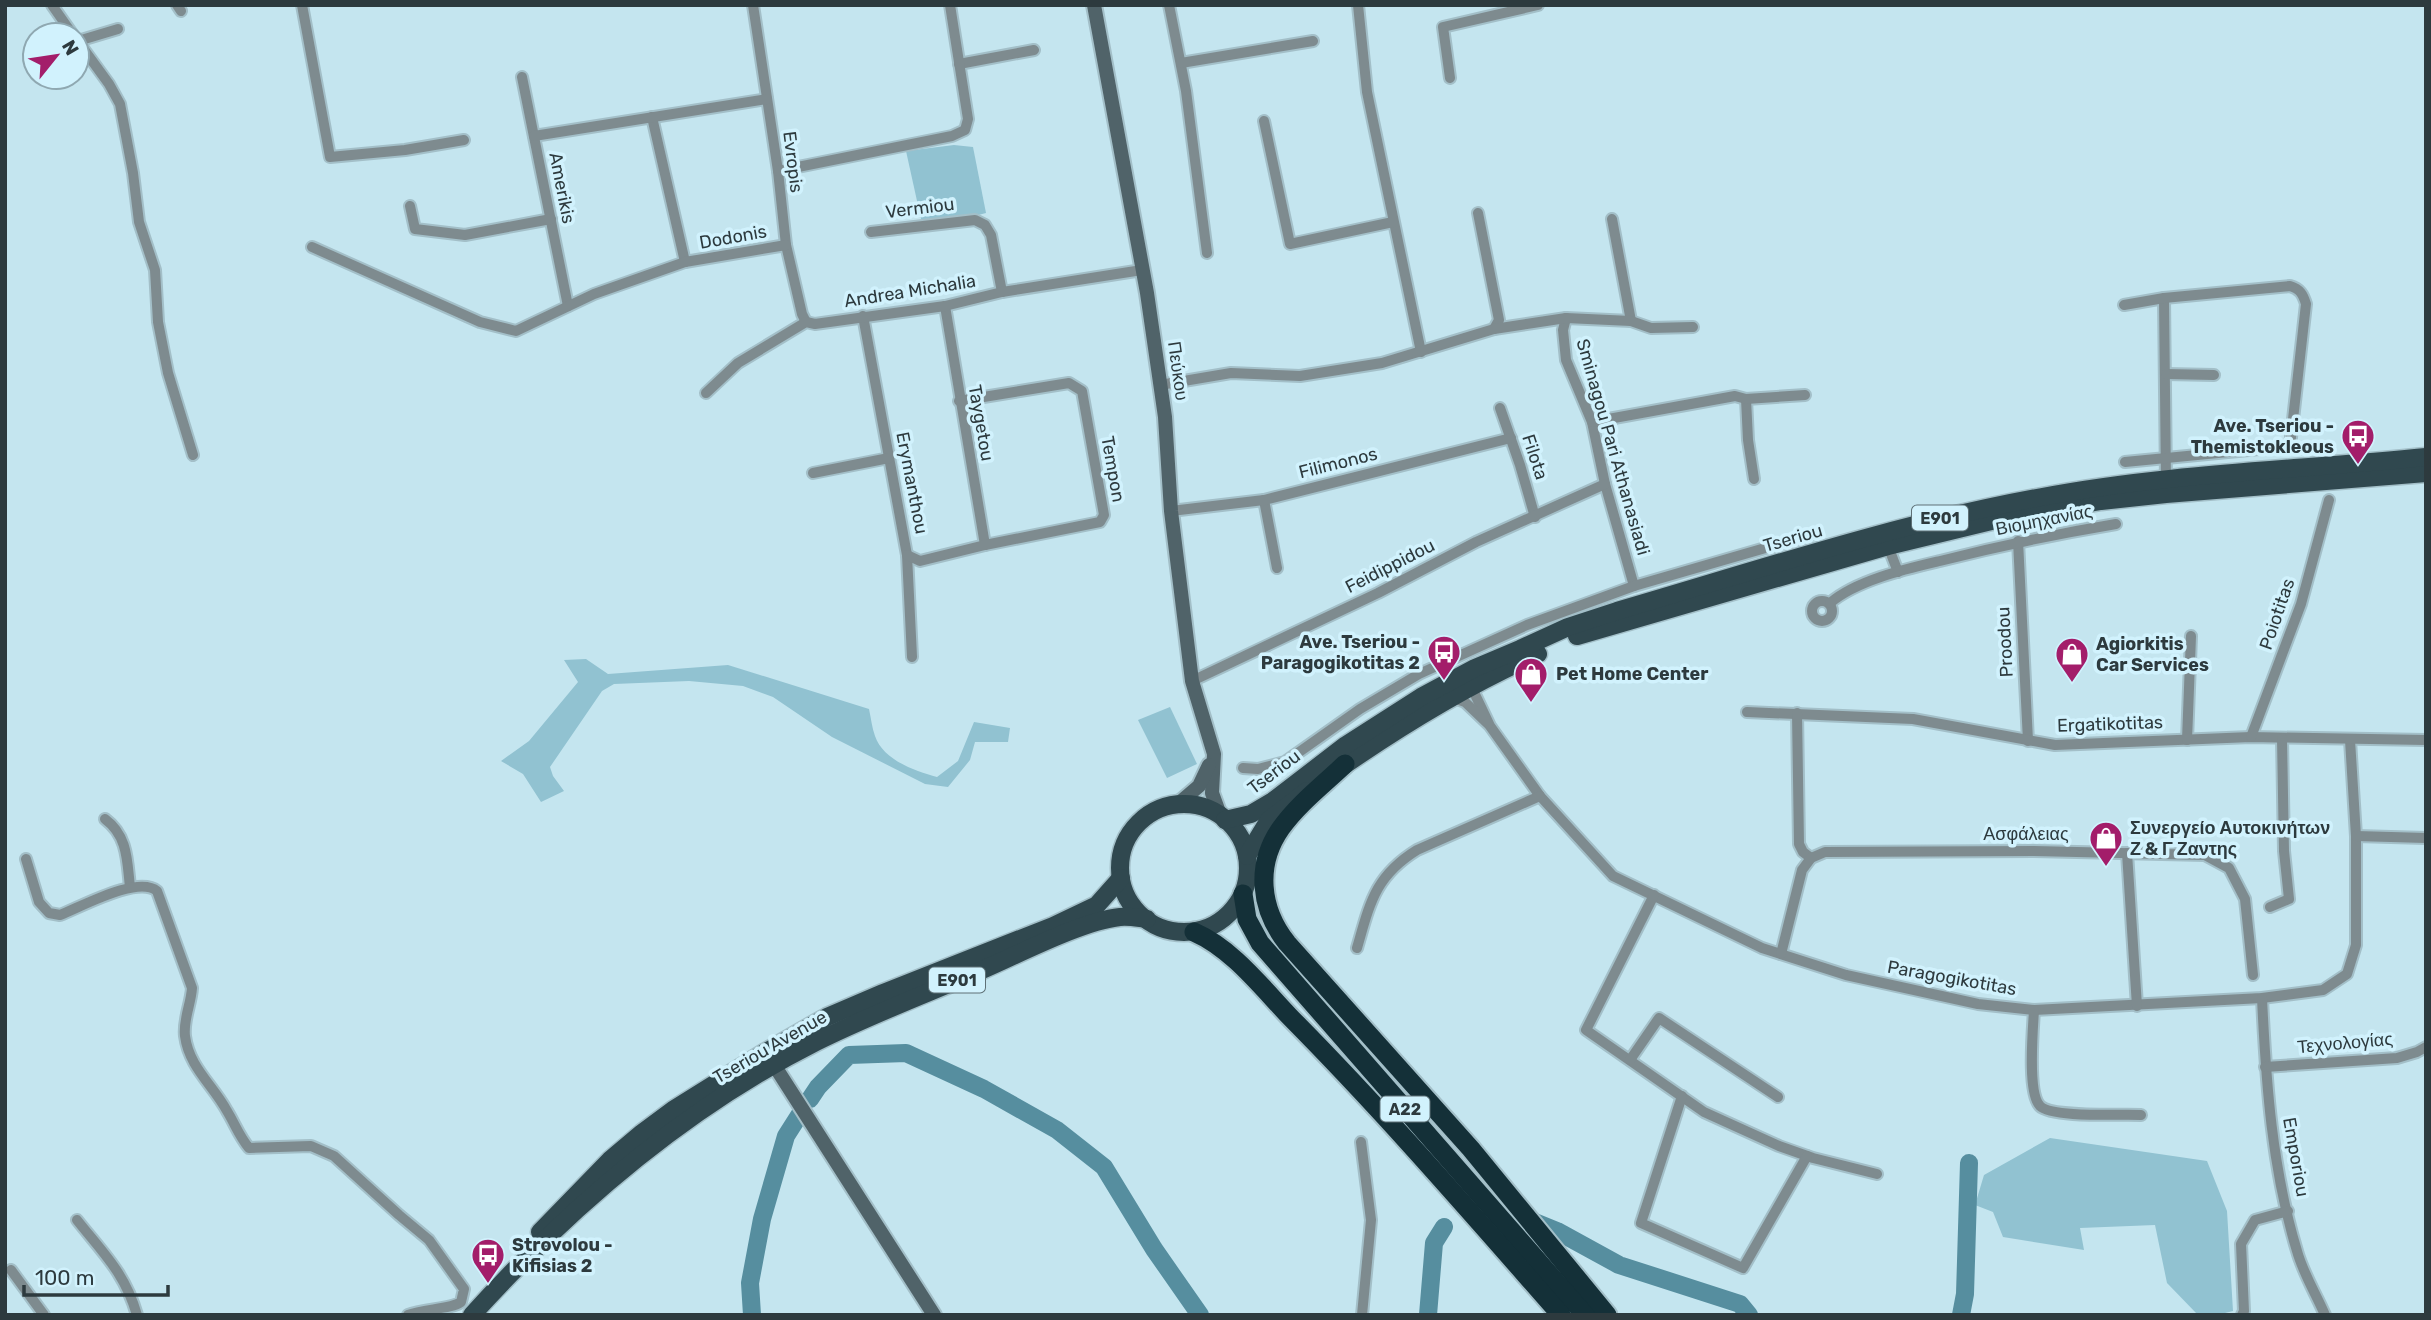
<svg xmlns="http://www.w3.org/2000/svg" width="2431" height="1320" font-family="Rubik,sans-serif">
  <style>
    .green { fill: #91c2d1 }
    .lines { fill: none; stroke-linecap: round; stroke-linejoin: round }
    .river { stroke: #568e9f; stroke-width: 18 }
    .street-casing { stroke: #a3bfc8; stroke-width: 14 }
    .secondary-casing { stroke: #a3bfc8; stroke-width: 18 }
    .primary-casing { stroke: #a3bfc8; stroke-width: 21 }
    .highway-casing { stroke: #a3bfc8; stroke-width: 23 }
    .street { stroke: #7e8b8f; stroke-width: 10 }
    .secondary { stroke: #506369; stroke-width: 14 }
    .primary { stroke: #30484f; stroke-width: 18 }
    .highway { stroke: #143038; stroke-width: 19 }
    .labels { text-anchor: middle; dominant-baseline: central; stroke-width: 7; stroke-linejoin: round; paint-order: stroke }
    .shield { fill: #d1f2fd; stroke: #5e7177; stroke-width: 2 }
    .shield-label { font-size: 16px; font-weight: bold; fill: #2d3a3e }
    .street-label { font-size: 18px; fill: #2d3a3e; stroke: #d1f2fd }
    .poi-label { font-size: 18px; font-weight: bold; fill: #2d3a3e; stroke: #d1f2fd; text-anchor: start }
  </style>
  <rect width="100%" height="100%" fill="#c4e5ef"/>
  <g class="green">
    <path d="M954,145L973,147L986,213L967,218L921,219L906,151Z"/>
    <path d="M586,659L608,674L728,665L869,709C871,718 872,728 875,736C883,760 915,771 937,777L958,761L974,722L1010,728L1008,742H975L970,760L948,787L925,784L832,737L773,697L743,686L689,681L614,684L602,691L550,767L553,776L564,791L541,802L523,774L501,761L529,741L578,682L564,660Z"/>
    <path d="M1170,707L1197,764L1167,778L1138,720Z"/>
    <path d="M2050,1138L2207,1161L2227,1211L2233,1311L2217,1315H2198L2167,1283L2155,1225L2080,1228L2084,1250L2003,1237L1993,1212L1975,1205L1984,1175Z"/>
  </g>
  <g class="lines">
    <g class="river">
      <path d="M810,1099L818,1087L849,1055L906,1053L984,1089L1057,1130L1104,1167L1154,1249L1200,1315"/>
      <path d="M1530,1220L1557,1231L1619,1265L1740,1304L1749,1315"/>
      <path d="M752,1315L750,1283L762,1219L786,1136L800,1114"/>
      <path d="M1428,1315L1434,1243L1444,1227"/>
      <path d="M1961,1315L1965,1294L1969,1163"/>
    </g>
    <defs>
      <g id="street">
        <path d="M52,5L73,35"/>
        <path d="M177,5L181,11"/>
        <path d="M302,5L330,157L405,150L464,140"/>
        <path d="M753,5L778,171L786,245L802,314L806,322"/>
        <path d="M1169,5L1186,91L1207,253"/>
        <path d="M1358,5L1367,92L1421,352"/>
        <path d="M77,40L109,84L120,104L133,173L139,222L155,270L158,322L168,373L193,455"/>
        <path d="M78,41L118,29"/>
        <path d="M1181,63L1313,41"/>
        <path d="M959,64L1034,50"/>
        <path d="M522,77L568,306"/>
        <path d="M1450,78L1443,27L1538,5"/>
        <path d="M652,117L685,262"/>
        <path d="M1264,121L1290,244L1393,222"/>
        <path d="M534,136L767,99"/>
        <path d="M778,171L952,136L965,130L968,119L950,5"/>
        <path d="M410,206L415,229L465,235L551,219"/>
        <path d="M1478,213L1499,320L1494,329"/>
        <path d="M1612,219L1631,321"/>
        <path d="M871,232L975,220L985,225L991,235L1002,292"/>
        <path d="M312,247L480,322L516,331L594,294L685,262L786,245"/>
        <path d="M2164,298L2166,484"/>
        <path d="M2124,305L2164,298L2290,286C2300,289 2303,294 2306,304L2290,446L2125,462"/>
        <path d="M945,306L985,545"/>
        <path d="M863,316L907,555L912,657"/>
        <path d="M1566,318L1563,330L1566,360L1592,422L1605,484L1634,586"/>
        <path d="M2166,374L2214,375"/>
        <path d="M1160,385L1231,373L1300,376L1382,363L1494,329L1566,318L1631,321L1651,328L1693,327"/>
        <path d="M706,393L738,363L806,322L815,324L945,306L1002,292L1142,270"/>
        <path d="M1746,399L1748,440L1754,479"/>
        <path d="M1500,408L1520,465L1535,517"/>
        <path d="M1592,422L1735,396L1746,399L1805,395"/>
        <path d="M813,473L889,458"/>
        <path d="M1264,500L1277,568"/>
        <path d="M1171,511L1264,500L1511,438"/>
        <path d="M2018,541L2028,741"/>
        <path d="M1888,546L1898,572"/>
        <path d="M907,555L920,561L985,545L1100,522L1104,515L1082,391L1069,383L959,401"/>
        <circle cx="1822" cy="611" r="10"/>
        <path d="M1830,603C1857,580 1906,569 1940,561C1999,546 2056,534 2116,524"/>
        <path d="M1192,681L1378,593L1476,542L1605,484"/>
        <path d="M1471,686L1490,726L1540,796L1613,876L1762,948L1846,975L1978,1004L2034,1010L2262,998L2323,990L2347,974L2356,945V836L2350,740"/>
        <path d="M1451,697L1465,702L1488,724"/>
        <path d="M1747,712L1913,719L2055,745L2251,737L2426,740"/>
        <path d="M1797,713L1799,844L1803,852L1811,858"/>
        <path d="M2251,737L2301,604L2329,500"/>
        <path d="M2187,740L2191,636"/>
        <path d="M1243,768L1258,769L1285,762L1360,709L1419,674L1527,625L1634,586L1810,535"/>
        <path d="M105,819C128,836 127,861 130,887"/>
        <path d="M2356,836L2426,838"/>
        <path d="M2127,853L2137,1006"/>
        <path d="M26,859L39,902L49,913L60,915C81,907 138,875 157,891L192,988C191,1004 183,1020 185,1036C189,1067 213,1085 227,1111C235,1124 239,1136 249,1148L311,1146L334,1156L399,1215L429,1240L464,1289L461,1302C452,1309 423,1309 408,1315"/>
        <path d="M1654,895L1586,1030L1704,1112L1779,1146L1813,1158L1877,1174"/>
        <path d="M2270,907L2289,899L2284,851L2282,738"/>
        <path d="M1357,948C1370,903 1375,876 1417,850L1540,796"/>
        <path d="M1781,954L1802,870L1811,858L1825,852L2034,851L2205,855L2229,868L2245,899L2253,975"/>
        <path d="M2262,998C2266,1083 2272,1169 2297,1251C2303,1273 2316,1294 2325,1315"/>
        <path d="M2034,1010C2033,1029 2027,1093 2040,1106C2052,1118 2121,1114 2141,1115"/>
        <path d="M1630,1060L1659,1018L1778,1097"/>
        <path d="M2265,1067L2397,1058L2417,1052L2426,1047"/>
        <path d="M1682,1096L1641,1223L1743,1268L1807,1156"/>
        <path d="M1361,1142L1371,1220L1362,1315"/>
        <path d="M77,1220C103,1253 125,1273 137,1315"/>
        <path d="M11,1270L44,1315"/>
        <path d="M2242,1315L2244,1311L2241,1244L2255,1220L2288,1211"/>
      </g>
      <g id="secondary">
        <path d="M1094,5L1147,293L1165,417L1171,511L1192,681L1214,754L1212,793L1220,815"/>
        <path d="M1178,804L1199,786L1209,765"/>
        <path d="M769,1057L934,1315"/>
      </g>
      <g id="primary">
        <path d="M1577,636L1888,546L2008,517L2101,501L2166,494L2426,473"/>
        <path d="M1333,773C1399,727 1465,686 1538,654"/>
        <circle cx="1184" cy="868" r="64"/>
        <path d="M1225,820L1251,814L1273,801L1346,745L1421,697L1475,668L1520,649L1568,627L1617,611C1758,570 1898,523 2042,497C2169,473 2297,470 2426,457"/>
        <path d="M1247,856L1269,820L1307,791"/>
        <path d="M540,1232L610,1160L642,1133L673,1110L766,1052L827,1017L883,993L1053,926L1097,905L1121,878"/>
        <path d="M472,1315C570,1207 685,1108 816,1042C870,1015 926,994 982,970C1019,954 1082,921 1120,917C1129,916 1138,918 1147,919"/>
      </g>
      <g id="highway">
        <path d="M1345,764C1324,784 1298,804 1281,828C1255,865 1260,909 1287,943L1471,1149L1607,1315"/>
        <path d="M1243,894L1247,919L1260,943L1585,1315"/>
        <path d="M1194,932C1233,949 1263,989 1292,1019C1386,1114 1473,1215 1561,1315"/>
      </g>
    </defs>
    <use href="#street" class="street-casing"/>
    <use href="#secondary" class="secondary-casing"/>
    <use href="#primary" class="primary-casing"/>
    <use href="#highway" class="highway-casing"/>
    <use href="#street" class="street"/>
    <use href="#secondary" class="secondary"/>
    <use href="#primary" class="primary"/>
    <use href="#highway" class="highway"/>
  </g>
  <defs>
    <symbol id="bus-pin" viewBox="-11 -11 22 30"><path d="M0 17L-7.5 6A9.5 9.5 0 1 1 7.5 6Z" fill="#a31d6a" stroke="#d1f2fd"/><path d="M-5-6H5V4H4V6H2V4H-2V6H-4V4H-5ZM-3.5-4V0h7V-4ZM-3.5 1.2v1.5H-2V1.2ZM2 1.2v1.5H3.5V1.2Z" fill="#fff"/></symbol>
    <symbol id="shop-pin" viewBox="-11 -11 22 30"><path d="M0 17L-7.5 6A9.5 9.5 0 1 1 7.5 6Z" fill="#a31d6a" stroke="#d1f2fd"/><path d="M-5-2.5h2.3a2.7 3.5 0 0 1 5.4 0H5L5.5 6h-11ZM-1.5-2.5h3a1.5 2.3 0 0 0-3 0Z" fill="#fff"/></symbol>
  </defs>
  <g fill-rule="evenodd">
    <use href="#bus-pin" x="2339" y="417" width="38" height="52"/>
    <use href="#bus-pin" x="1425" y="633" width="38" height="52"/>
    <use href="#shop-pin" x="2053" y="635" width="38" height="52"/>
    <use href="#shop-pin" x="1512" y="655" width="38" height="52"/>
    <use href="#shop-pin" x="2087" y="819" width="38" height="52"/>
    <use href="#bus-pin" x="469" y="1236" width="38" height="52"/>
  </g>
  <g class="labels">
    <g class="shield">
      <rect x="1912" y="505.5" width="56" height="25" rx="5"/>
      <rect x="929" y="967.5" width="56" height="25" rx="5"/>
      <rect x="1380.5" y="1096.5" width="49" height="25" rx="5"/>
    </g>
    <g class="shield-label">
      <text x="1940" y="518">E901</text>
      <text x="957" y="980">E901</text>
      <text x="1405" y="1109">A22</text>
    </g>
    <g class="street-label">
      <text transform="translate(793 162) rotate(83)">Evropis</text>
      <text transform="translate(562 188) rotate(79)">Amerikis</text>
      <text transform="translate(920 208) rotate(-7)">Vermiou</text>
      <text transform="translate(733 237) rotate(-10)">Dodonis</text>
      <text transform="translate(910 291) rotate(-9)">Andrea Michalia</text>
      <text transform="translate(1178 371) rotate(82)">Πεύκου</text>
      <text transform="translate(981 423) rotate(80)">Taygetou</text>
      <text transform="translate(1613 447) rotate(74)">Sminagou Pari Athanasiadi</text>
      <text transform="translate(1535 457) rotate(72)">Filota</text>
      <text transform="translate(1338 463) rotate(-14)">Filimonos</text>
      <text transform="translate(1113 469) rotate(80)">Tempon</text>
      <text transform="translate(912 483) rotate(79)">Erymanthou</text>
      <text transform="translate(2044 520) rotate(-11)">Βιομηχανίας</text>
      <text transform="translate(1793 538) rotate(-16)">Tseriou</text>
      <text transform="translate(1390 566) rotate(-27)">Feidippidou</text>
      <text transform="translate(2277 614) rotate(-71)">Poiotitas</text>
      <text transform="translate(2005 642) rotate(-93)">Proodou</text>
      <text transform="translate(2110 724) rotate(-2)">Ergatikotitas</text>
      <text transform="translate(1274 772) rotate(-37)">Tseriou</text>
      <text x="2026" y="834">Ασφάλειας</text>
      <text transform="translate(1952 978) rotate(10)">Paragogikotitas</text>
      <text transform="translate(2345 1043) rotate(-5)">Τεχνολογίας</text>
      <text transform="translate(770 1047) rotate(-30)">Tseriou Avenue</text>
      <text transform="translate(2296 1157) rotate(80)">Emporiou</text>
    </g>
    <g class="poi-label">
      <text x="2334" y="426" text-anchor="end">Ave. Tseriou -<tspan x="2334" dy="21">Themistokleous</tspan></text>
      <text x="1420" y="642" text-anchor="end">Ave. Tseriou -<tspan x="1420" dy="21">Paragogikotitas 2</tspan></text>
      <text x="2096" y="644">Agiorkitis<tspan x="2096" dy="21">Car Services</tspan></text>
      <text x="1556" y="674">Pet Home Center</text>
      <text x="2130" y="828">Συνεργείο Αυτοκινήτων<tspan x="2130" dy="21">Ζ &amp; Γ Ζαντης</tspan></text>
      <text x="512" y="1245">Strovolou -<tspan x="512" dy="21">Kifisias 2</tspan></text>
    </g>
  </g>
  <rect width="2431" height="1320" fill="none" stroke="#2d3a3e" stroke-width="14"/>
  <g transform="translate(56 56) rotate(60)"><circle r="33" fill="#d1f2fd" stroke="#8fa8b1" stroke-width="2"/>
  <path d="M0-5L12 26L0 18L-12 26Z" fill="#a31d6a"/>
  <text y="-10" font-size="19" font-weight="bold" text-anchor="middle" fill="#2d3a3e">N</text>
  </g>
  <path d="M24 1285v10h144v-10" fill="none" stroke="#2d3a3e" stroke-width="3.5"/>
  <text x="35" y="1285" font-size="21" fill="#2d3a3e" stroke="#d1f2fd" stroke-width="5" paint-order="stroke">100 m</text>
</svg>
